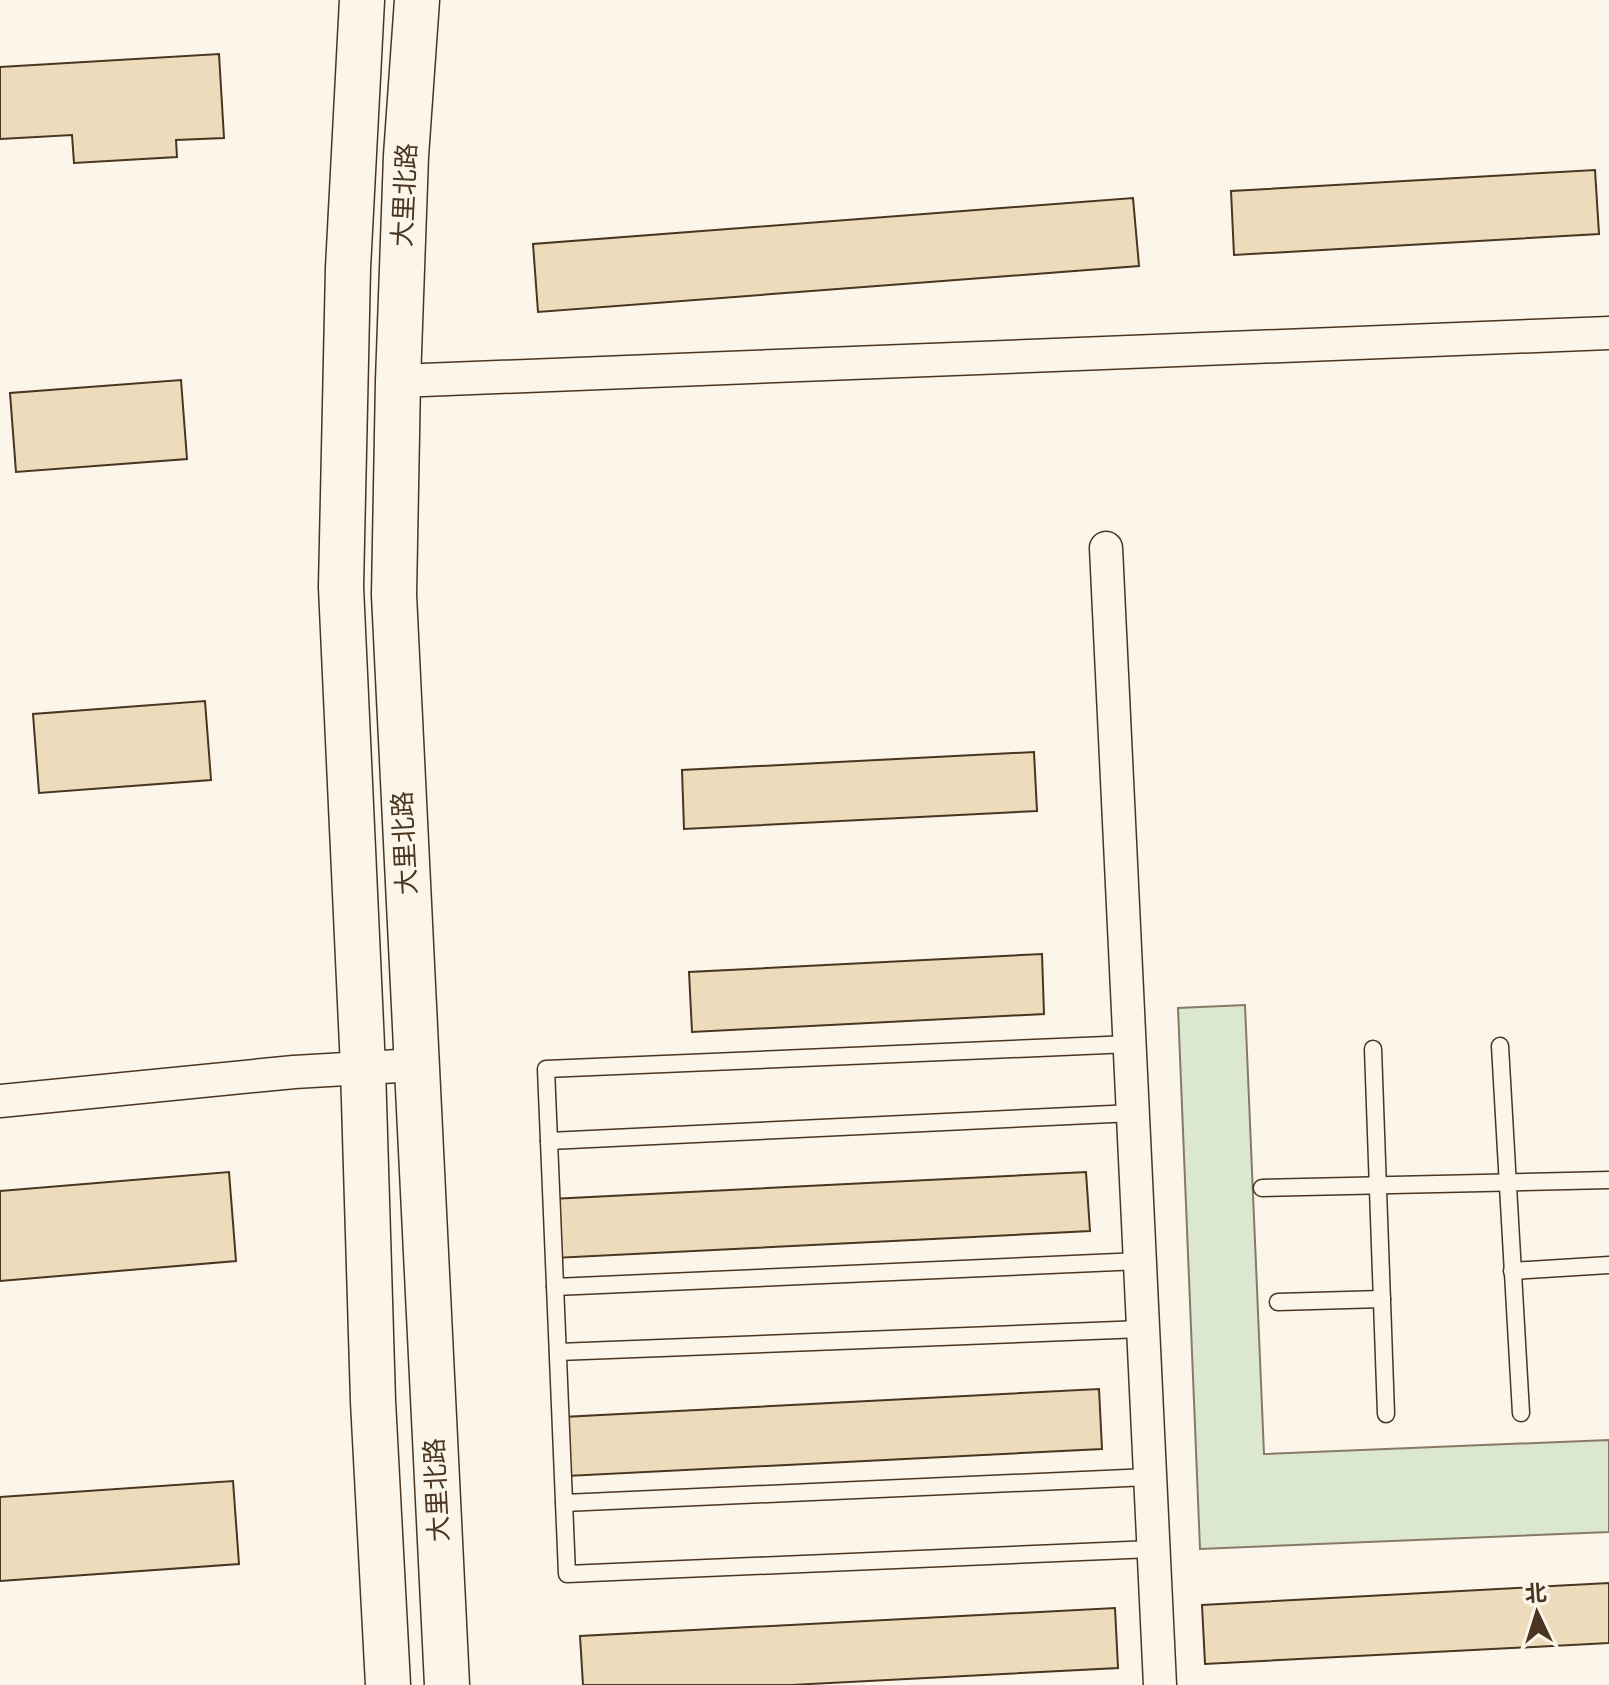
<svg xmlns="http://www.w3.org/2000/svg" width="1609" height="1685" font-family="'Varela Round','Noto Sans SC',sans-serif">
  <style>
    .green { fill: #dce7d0; stroke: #887966; stroke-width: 2 }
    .building { fill: #ecdcbc; stroke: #4a3520; stroke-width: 2 }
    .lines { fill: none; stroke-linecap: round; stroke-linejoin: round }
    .lane-casing { stroke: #4a3520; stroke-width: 19 }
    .street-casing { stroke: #4a3520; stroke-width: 35 }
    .secondary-casing { stroke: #4a3520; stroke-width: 47 }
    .lane { stroke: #fbf6e9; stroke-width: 16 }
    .street { stroke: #fbf6e9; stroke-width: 32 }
    .secondary { stroke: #fbf6e9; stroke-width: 44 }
    .labels { text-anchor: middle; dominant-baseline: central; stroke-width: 6; stroke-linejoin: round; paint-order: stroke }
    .street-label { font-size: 26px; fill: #4a3520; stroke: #fbf6e9 }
  </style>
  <rect width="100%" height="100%" fill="#fbf6e9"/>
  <path class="green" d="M1245,1005L1264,1454L1609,1440V1532L1200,1549L1178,1008Z"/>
  <g class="building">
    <path d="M219,54L224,138L176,140L177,157L74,163L72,135L0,139V67Z"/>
    <path d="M1595,170L1599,234L1234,255L1231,191Z"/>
    <path d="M1133,198L1139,266L538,312L533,244Z"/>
    <path d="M181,380L187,459L16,472L10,393Z"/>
    <path d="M205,701L211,780L39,793L33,714Z"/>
    <path d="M1034,752L1037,811L684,829L682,770Z"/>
    <path d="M1042,954L1044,1014L692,1032L689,972Z"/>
    <path d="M229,1172L236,1261L0,1281V1191Z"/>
    <path d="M1086,1172L1090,1231L554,1258L551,1199Z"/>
    <path d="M1099,1389L1102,1449L567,1476L563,1417Z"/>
    <path d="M233,1481L239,1564L0,1581V1497Z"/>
    <path d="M1609,1583V1643L1205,1664L1202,1605Z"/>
    <path d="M1115,1608L1118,1668L791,1685H583L580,1636Z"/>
  </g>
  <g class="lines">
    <defs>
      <g id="lane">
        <path d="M1130,1044L546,1069L567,1574L1152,1549"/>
        <path d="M1500,1046L1521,1413"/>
        <path d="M1373,1049L1386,1414"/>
        <path d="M549,1141L1133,1113"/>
        <path d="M1262,1188L1609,1180"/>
        <path d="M1512,1271L1609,1265"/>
        <path d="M555,1287L1140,1261"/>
        <path d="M1278,1302L1382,1299"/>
        <path d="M558,1352L1142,1329"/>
        <path d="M564,1503L1149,1477"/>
      </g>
      <g id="street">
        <path d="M398,381L1609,333"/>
        <path d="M1106,548L1160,1685"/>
        <path d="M0,1101L294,1072L416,1065"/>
      </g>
      <g id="secondary">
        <path d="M362,0L348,268L341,587L363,1068L373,1401L388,1685"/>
        <path d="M417,0L406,156L398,381L394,595L447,1685"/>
      </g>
    </defs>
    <use href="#lane" class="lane-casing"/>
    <use href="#street" class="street-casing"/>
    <use href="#secondary" class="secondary-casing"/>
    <use href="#lane" class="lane"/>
    <use href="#street" class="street"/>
    <use href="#secondary" class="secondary"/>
  </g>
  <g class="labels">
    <g class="street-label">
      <text transform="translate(405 195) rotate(-87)">大里北路</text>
      <text transform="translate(405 843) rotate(-93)">大里北路</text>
      <text transform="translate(437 1490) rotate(-93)">大里北路</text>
    </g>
  </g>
  <g transform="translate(1537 1613) rotate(356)" stroke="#fbf6e9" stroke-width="6" paint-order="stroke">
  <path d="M0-6L14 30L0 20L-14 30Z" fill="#4a3520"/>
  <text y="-12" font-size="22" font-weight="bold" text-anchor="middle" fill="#4a3520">北</text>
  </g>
</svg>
